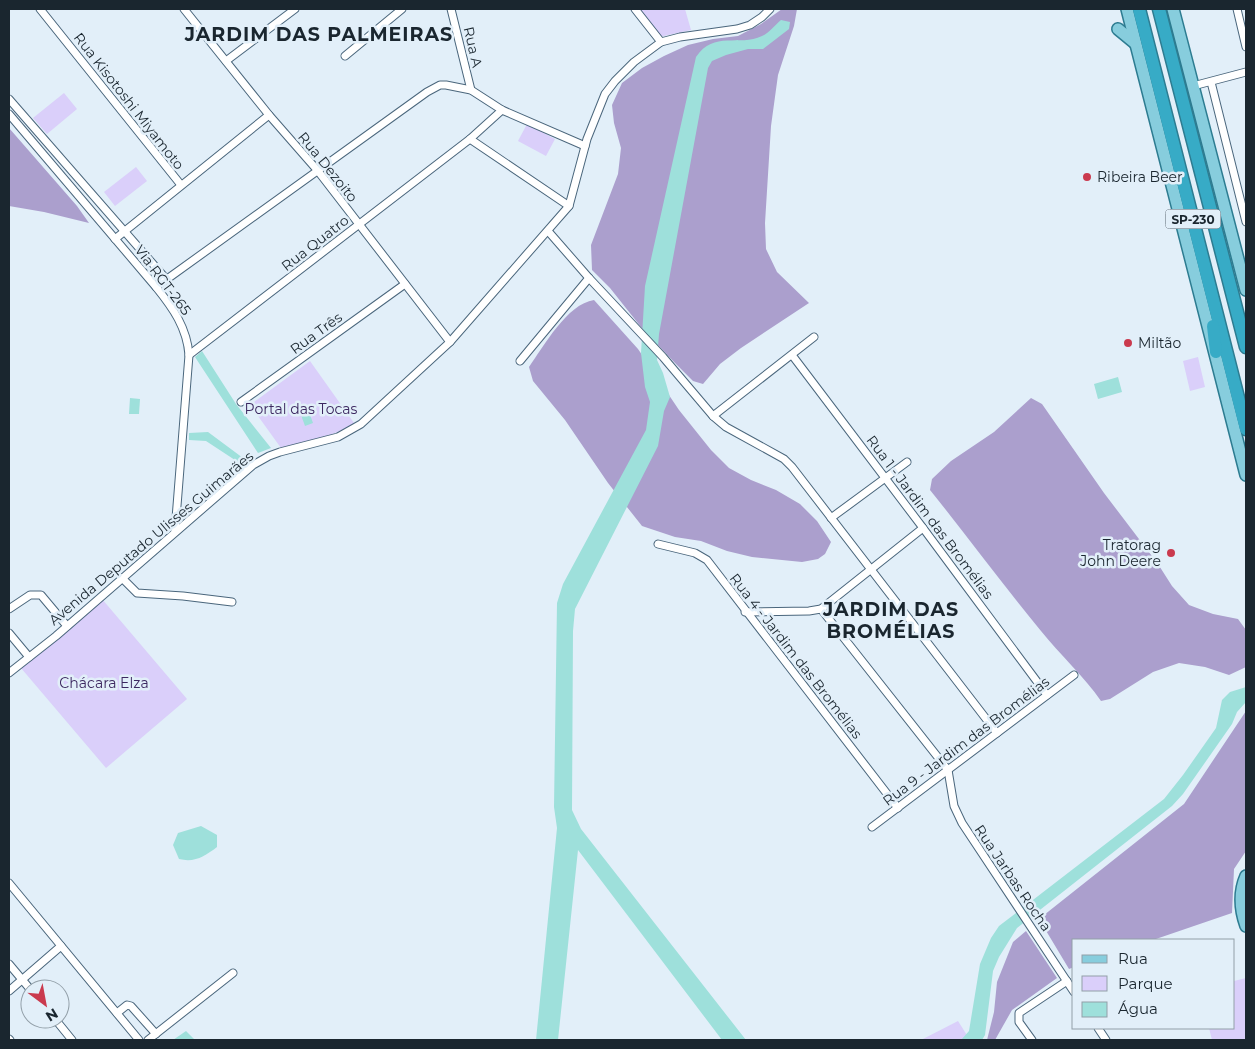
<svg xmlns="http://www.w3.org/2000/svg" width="1255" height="1049" font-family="Montserrat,sans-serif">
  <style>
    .green { fill: #dacffa }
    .forest { fill: #ab9fcd }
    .water { fill: #9ee0db }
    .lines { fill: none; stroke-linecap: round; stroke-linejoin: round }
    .street-casing { stroke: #4a667c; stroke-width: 9 }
    .primary-casing { stroke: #2d7c91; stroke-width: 14 }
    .highway-casing { stroke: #2d7c91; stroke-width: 15 }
    .street { stroke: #fff; stroke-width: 7 }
    .primary { stroke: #87cddd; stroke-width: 11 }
    .highway { stroke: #37abc6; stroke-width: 12 }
    .poi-dot { fill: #ca3a4e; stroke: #e2eff9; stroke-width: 2 }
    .labels { text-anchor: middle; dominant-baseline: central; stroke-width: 5; stroke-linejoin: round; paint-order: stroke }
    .shield { fill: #e2eff9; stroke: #56626c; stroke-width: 1 }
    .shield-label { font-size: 12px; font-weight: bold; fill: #1a262f }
    .street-label { font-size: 14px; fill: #1a262f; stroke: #e2eff9 }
    .poi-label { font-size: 14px; fill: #1a262f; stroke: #e2eff9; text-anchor: start }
    .park-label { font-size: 14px; fill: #3c2860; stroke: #e2eff9 }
    .district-label { font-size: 19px; font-weight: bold; letter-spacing: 1px; fill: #1a262f; stroke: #e2eff9 }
  </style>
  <rect width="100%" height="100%" fill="#e2eff9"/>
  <g class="green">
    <path d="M637,9H685L691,30L659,37Z"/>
    <path d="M64,93L77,109L47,134L33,118Z"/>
    <path d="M527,124L555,139L546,156L518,141Z"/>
    <path d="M136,167L147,181L115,206L104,192Z"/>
    <path d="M1198,357L1205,387L1190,391L1183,361Z"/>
    <path d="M310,361L354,423C332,438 306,441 281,448L250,405Z"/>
    <path d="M102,599L187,699L106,768L21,668Z"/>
    <path d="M1246,978V1040H1212L1209,1028H1234V981Z"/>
    <path d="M958,1021L970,1040H921Z"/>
  </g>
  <g class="forest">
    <path d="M782,9H797L794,26L778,75L771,126L765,223L766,249L777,272L809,303L741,348L720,364L703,384L693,381L675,363L641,327L610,288L592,270L591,245L618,174L621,148L614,123L612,105L622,83L642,68L664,56L688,45L713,39L738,36L761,24Z"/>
    <path d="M9,128L77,206L89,223L44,212L9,206Z"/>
    <path d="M594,300L638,349L679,410L711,450L729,468L751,480L776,490L800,504L817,521L831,542L825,554L818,559L802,562L752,557L727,551L701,541L675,537L642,526L608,483L565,420L533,381L529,367C544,346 567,304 594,300Z"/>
    <path d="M1031,398L1042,404L1104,493L1158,564L1172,586L1189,605L1213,614L1238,619L1246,630V667L1229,675L1205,667L1179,663L1153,672L1110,699L1101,701C1084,676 1060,655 1041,631C1003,585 968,537 930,490L932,479L951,461L994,432Z"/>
    <path d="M1246,711V851L1234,869L1232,913L1153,940H1074V967L1069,969L1039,919L1184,804Z"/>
    <path d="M1026,931L1057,978L1012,1010L995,1040H987L994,1012L997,982L1013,942Z"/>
  </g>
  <g class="water">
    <path d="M781,20L790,22L789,29L763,49H748L726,55L712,61L708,68L659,334L657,360L663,373L670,397L664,411L658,446L575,609L573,631L572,810L581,829L746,1040H722L578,850L558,1040H536L557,828L554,807L557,603L563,584L646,430L650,402L645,387L641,353L645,286L696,57C714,30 739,47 762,36C769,33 775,25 781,20Z"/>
    <path d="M202,351L236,404L271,448L258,453L195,357Z"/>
    <path d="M1118,377L1122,392L1098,399L1094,384Z"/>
    <path d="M130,398L140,399L139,414H129Z"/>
    <path d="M309,412L313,423L305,426L301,415Z"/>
    <path d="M208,432L243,458L238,462L206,441L189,440V433Z"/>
    <path d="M1246,687V702L1237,712L1232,724L1183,794L1172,806L1017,928L999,957L993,971L985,1035L982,1040H961L969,1031L980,964L991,938L999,926L1164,799L1183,775L1216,728L1222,700L1230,692Z"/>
    <path d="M201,826L217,835V847C205,856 195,863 179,859L173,845L178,833Z"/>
    <path d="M186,1031L195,1040H173Z"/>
  </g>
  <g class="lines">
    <defs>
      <g id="street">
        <path d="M40,9L181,185"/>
        <path d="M184,9L269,115L318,171L450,342"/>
        <path d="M451,9L471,90"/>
        <path d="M635,9L661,42"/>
        <path d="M1237,9L1246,47"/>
        <path d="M345,56L402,9"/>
        <path d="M226,61L295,9"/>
        <path d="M1211,82L1246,222"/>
        <path d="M1193,86L1246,72"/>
        <path d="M9,99L167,280"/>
        <path d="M9,114L156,287C173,308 187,328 189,355L175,531"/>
        <path d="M470,139L569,206"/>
        <path d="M548,231L589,278L663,357L713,416L726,427L784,459L792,467L997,733"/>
        <path d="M115,239L269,115"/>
        <path d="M156,287L427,92L440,85H446L471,90L502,110L585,146"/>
        <path d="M189,355L470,139L502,110"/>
        <path d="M792,355L923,528L1047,695"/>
        <path d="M520,361L589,278"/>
        <path d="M241,402L405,284"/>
        <path d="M713,416L814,337"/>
        <path d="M831,518L907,462"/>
        <path d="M658,544L695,553L707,560L898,808"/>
        <path d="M122,578L137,593L183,596L232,602"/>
        <path d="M9,609L30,595H41L67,626"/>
        <path d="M821,609L948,770L954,806L962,823L1074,992"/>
        <path d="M745,612L809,611L821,609L923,528"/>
        <path d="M9,633L29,657"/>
        <path d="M9,673L56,636L253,465L269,456L280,452L338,437L361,424L450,342L569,206L587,139L605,94L615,81L634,62L661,42L680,37L737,29L750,25L762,17L770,9"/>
        <path d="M872,827L1074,675"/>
        <path d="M9,883L139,1040"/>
        <path d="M9,964L30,989"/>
        <path d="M9,991L61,946"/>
        <path d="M117,1013L127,1005L131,1006L156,1034"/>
        <path d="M55,1019L72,1040"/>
        <path d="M1098,1028L1106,1040"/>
        <path d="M9,1039L10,1040"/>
        <path d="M148,1040L233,973"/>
        <path d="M1032,1040L1019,1022V1013L1067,981"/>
      </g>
      <g id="primary">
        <path d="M1127,9L1246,475"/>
        <path d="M1173,9L1246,290"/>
        <path d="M1118,29L1135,43"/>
        <path d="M1246,876C1239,892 1240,909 1246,926"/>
      </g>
      <g id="highway">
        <path d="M1139,9L1246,429"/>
        <path d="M1159,9L1246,347"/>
        <path d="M1213,326L1216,352"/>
      </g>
    </defs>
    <use href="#street" class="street-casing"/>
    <use href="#primary" class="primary-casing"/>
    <use href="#highway" class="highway-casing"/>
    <use href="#street" class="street"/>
    <use href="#primary" class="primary"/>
    <use href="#highway" class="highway"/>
  </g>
  <g class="poi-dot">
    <circle cx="1087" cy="177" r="5"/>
    <circle cx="1128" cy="343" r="5"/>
    <circle cx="1171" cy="553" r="5"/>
  </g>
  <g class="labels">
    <rect class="shield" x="1165.5" y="209.5" width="55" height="19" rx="4"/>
    <g class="shield-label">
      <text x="1193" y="219">SP-230</text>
    </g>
    <g class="street-label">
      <text transform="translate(473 47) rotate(77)">Rua A</text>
      <text transform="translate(129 101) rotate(52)">Rua Kisotoshi Miyamoto</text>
      <text transform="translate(328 167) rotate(51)">Rua Dezoito</text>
      <text transform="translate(315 243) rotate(-38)">Rua Quatro</text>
      <text transform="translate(163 280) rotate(53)">Via RGT-265</text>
      <text transform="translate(316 333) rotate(-36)">Rua Três</text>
      <text transform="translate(930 517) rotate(53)">Rua 1 - Jardim das Bromélias</text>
      <text transform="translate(151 538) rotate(-40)">Avenida Deputado Ulisses Guimarães</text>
      <text transform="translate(796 656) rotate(52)">Rua 4 - Jardim das Bromélias</text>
      <text transform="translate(966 741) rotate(-37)">Rua 9 - Jardim das Bromélias</text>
      <text transform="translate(1013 878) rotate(56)">Rua Jarbas Rocha</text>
    </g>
    <g class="poi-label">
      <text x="1097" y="177">Ribeira Beer</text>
      <text x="1138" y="343">Miltão</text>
      <text x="1161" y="545" text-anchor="end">Tratorag<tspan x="1161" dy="16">John Deere</tspan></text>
    </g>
    <g class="park-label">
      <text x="301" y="409">Portal das Tocas</text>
      <text x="104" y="683">Chácara Elza</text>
    </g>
    <g class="district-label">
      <text x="319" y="34">JARDIM DAS PALMEIRAS</text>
      <text x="891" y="609">JARDIM DAS<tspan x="891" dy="22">BROMÉLIAS</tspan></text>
    </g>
  </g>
  <rect width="1255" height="1049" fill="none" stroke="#1a262f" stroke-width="20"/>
  <rect x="1072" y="939" width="162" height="90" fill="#e2eff9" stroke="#929fa8"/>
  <rect x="1082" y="955" width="25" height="8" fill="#87cddd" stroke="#929fa8"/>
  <text x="1118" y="964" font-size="15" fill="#1a262f">Rua</text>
  <rect x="1082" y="976" width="25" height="15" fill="#dacffa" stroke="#929fa8"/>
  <text x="1118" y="989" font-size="15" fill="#1a262f">Parque</text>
  <rect x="1082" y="1002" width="25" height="15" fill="#9ee0db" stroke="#929fa8"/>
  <text x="1118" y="1014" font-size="15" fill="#1a262f">Água</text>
  <g transform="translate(45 1004) rotate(148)"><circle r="24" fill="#e2eff9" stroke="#929fa8"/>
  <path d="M0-4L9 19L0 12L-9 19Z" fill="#ca3a4e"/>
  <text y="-8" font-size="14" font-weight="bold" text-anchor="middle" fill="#1a262f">N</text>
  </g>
</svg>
